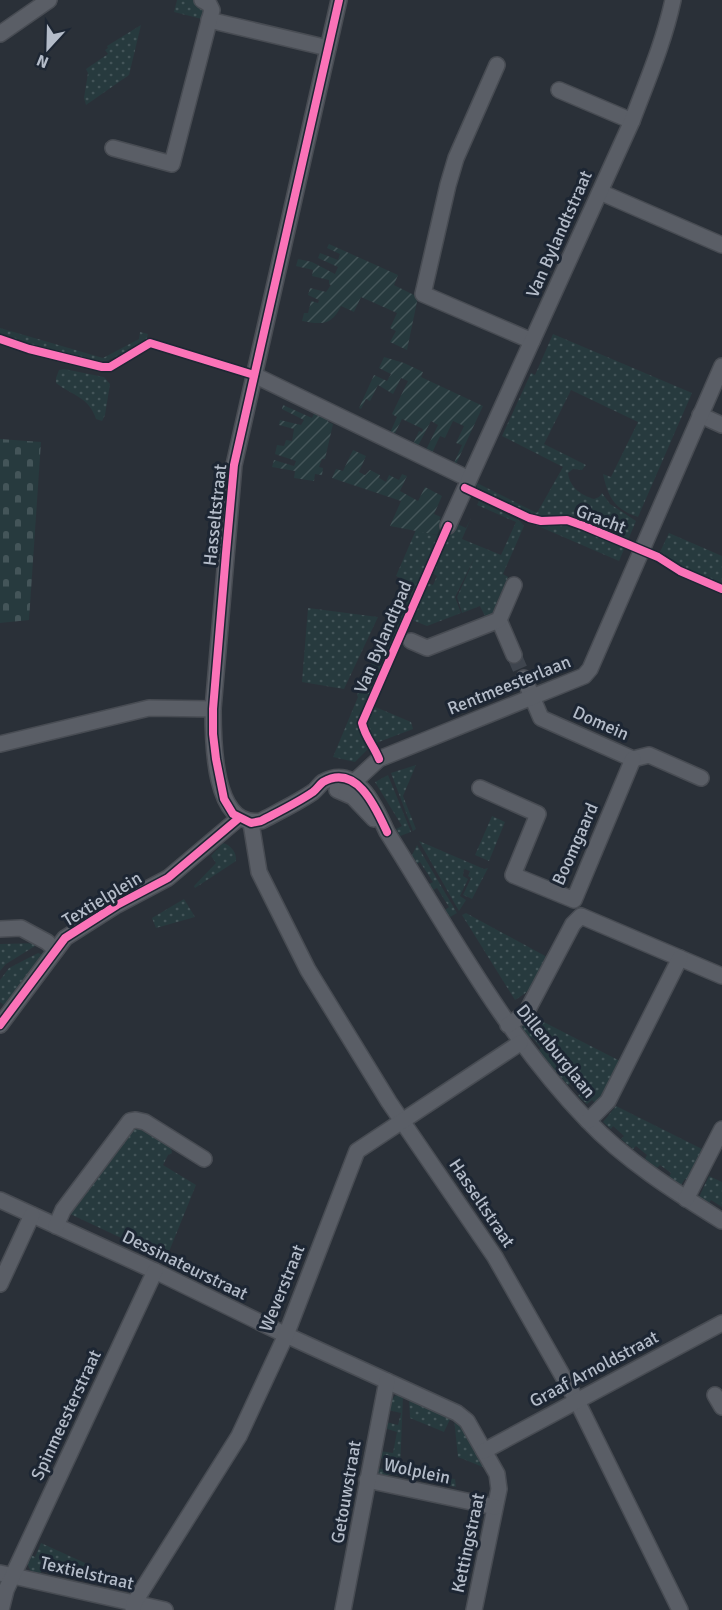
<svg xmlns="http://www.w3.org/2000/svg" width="722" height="1610" font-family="Signika,sans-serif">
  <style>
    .grass { fill: url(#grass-dots) }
    .cemetery { fill: url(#cemetery-stones) }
    .garden { fill: url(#garden-furrows) }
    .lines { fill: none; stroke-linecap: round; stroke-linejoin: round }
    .minor-tunnel { stroke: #3f454e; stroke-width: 15; stroke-dasharray: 15 8; stroke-linecap: butt }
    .minor-casing { stroke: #484c53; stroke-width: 18 }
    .minor { stroke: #5a5e66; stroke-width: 15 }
    .cycleway-casing { stroke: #1d2633; stroke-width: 11 }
    .cycleway { stroke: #fb73b8; stroke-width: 8 }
    .labels { text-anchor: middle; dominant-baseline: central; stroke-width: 6; stroke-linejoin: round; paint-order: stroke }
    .street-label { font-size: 18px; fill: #b4bcc9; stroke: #1d2633 }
  </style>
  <defs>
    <pattern id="grass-dots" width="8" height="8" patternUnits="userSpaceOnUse" patternTransform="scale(1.5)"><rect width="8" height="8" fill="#273a3e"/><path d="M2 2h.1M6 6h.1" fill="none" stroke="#445559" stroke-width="1.8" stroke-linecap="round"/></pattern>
    <pattern id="cemetery-stones" width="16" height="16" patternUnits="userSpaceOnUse" patternTransform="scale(1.5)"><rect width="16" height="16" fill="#273a3e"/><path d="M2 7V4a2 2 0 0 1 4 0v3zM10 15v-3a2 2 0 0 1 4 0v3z" fill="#445559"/></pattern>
    <pattern id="garden-furrows" width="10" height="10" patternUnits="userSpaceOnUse" patternTransform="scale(1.5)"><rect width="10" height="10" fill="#273a3e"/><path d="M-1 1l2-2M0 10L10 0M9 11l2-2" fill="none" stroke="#445559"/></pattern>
  </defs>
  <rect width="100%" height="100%" fill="#2a3038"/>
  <g class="grass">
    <path d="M177,0H197L204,10L202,19L174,12Z"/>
    <path d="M141,25L129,75L86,105L84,98L88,73L86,69L108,54L105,50L108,48L107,46Z"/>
    <path d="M0,328L103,358L139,339L140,332L148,334L146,342C130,345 117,360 101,362L27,345L0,336Z"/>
    <path d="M553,334L692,393L638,517C614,509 608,497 603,474L611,477L638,422L571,390L544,444L586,465L582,470L573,469L568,473C570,488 581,495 594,499L599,497L602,493L610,504L636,521L628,540L578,519L563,516H533L478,489L475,482L537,513L563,467L502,436L531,373L535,375Z"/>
    <path d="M64,369L104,377L110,384L105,415L102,421L96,419C89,397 73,396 56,383V378L59,370Z"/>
    <path d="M479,501L520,521L524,526L503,574L508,577L491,616L486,618L480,606L462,613L457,597L475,557L455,597L461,613L427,626L412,620L428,583L433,585L437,576L432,573L453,522L466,528L471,518L462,539L501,555L516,522L477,505Z"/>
    <path d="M531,523L570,525L625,547L619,561Z"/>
    <path d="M416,530L439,536L361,716L360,733L370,747L355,762L333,757L358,697L357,695L408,582L396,576Z"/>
    <path d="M669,533L722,556V585L683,568L659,554Z"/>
    <path d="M308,608L378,617L344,689L302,682Z"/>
    <path d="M373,706L411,722L413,729L376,743C362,729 366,723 373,706Z"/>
    <path d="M416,765L403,796L416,829L413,831L391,773Z"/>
    <path d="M388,775L411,832L400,836L396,829L402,826L375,782Z"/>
    <path d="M492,816L505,822L489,861L475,855Z"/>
    <path d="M419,841L484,869L488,868L472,899L463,895L471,878L468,876L470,871L464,869L463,876L468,879L460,896L466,900L459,911Z"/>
    <path d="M223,843C231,845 237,853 236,861L195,888L194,886L216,863L211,856Z"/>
    <path d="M417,845L457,913L450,917L445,910L449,907L437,888L433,890L429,884L433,882L420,862L417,864L412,855Z"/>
    <path d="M184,899L195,917L156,928L152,918Z"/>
    <path d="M466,913L547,957C538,977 535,989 515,1000L462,915Z"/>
    <path d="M40,943L6,964L0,971V944Z"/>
    <path d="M38,953L43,955L5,1006L0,1002V980L9,968Z"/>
    <path d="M532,1016L622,1062L607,1089L595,1103L592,1100L587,1104L578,1096L581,1093L571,1083L568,1085L566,1083L538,1051L541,1048L532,1037L529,1039L520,1026Z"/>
    <path d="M616,1106L704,1150L688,1180L685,1179L681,1185L669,1177L671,1173L660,1165L657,1168L645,1159L647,1155L636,1146L633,1149L621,1139L624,1136L613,1126L611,1129L603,1122Z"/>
    <path d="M134,1127L146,1129L145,1132L156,1138L158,1136L171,1147L172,1153L168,1155L163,1165L196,1185L166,1259L68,1213L74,1204L77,1206L129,1137L127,1134Z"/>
    <path d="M709,1176L722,1182V1207L711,1200L709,1203L699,1197Z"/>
    <path d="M397,1394H402L403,1396L400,1471L407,1472L409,1471V1473L455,1479L456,1487L389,1474L387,1479L378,1475L376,1468L389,1470L391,1460L378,1458L380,1451L393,1453L397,1432L384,1428L386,1422L398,1425L401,1413L388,1410L390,1401Z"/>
    <path d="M409,1399L451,1417L444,1432L410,1418Z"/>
    <path d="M454,1418L459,1421L488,1469L458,1457Z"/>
    <path d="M41,1543L85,1563L82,1577L42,1569L40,1575L31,1572L27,1563L29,1554L35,1557Z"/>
  </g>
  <path class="cemetery" d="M0,439L41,442L29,620L0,623Z"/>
  <g class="garden">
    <path d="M329,244L398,275L394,285L418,297L407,350L390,342L396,331L390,328L397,313L361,297L354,312L341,306C332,325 322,325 302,321L304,313H308L311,301L318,303L319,300L308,295L310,288L326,292L331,285L329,284V280L312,276L313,270L296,266L298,259L312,262L335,274L338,267L318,258L320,253L338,260L340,254L327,248Z"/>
    <path d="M384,357L404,363L423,372L421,377L483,406L456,464L454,463L462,445L456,443L464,426L453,421L445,438L440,436L432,453L426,450L438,425L431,421L418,446L413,444L419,431L422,432L423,429L402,419L394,435L390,433L397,417L392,414L408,381L401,378L393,394L378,385L370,401L366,399L361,409L359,408L374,375L387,381L391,374L379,368Z"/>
    <path d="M283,405L312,418L316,410L330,418L328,422L333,424L325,459H322L319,467L323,468L322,475L315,474L314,481L294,478L295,471L272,467L274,460L294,466L296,461L275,454L277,445L284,446L286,440L292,441L294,429L279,425L280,420L301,425L304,420L282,409Z"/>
    <path d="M353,450L366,456L359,472L365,475L370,470L380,475L379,478L386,482L389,475L399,480L402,474L407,476L400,491L418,501L425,487L442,496L434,514L441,517L439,520L443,522L437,535L390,526L401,501L332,478L336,469L343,471Z"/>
  </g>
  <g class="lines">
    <path class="minor-tunnel" d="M514,655L524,678"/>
    <defs>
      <g id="minor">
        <path d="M339,0L234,465L213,709C213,740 213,830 261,821C278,812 297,803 313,792C317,789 319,785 323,782C357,763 376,808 387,832C449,930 505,1035 587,1120C625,1160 675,1192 722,1221"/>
        <path d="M209,20L328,48"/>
        <path d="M0,34L49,0"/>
        <path d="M497,65L456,158L448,185L423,294L532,341"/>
        <path d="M559,90L632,121"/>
        <path d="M113,148L172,164L212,10L209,4L202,0"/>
        <path d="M600,192L722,245"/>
        <path d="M254,375L469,479"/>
        <path d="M700,415L722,425"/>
        <path d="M448,526L632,121C647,81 664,42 673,0"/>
        <path d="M499,620L514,655"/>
        <path d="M411,641L427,648L499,620L514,585"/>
        <path d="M524,678L541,718L633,759L649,755L701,778"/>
        <path d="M0,744L149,708L213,709"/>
        <path d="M480,788L538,814L513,875L574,900L633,759"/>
        <path d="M337,790L353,797L374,819"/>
        <path d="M346,793L354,782L379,759L584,676L590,669L722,366"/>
        <path d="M251,823L259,872L308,970L389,1102L495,1257L577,1401L680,1610"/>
        <path d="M0,929L21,928L47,942L56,950"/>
        <path d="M0,1025L65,938L117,905L168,878L239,818"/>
        <path d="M508,1025L526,1013L573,924L581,916L722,976"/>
        <path d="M588,1121L608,1101L680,958"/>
        <path d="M686,1199L722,1129"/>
        <path d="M0,1200L155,1271L286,1335L457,1413L467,1421L497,1474L499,1489L474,1610"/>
        <path d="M56,1226L63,1210L130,1121L136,1120L145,1122L204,1159"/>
        <path d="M0,1284L32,1215"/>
        <path d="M715,1395L722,1407"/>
        <path d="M484,1451L722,1323"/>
        <path d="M367,1480L495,1507"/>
        <path d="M0,1573L165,1610"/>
        <path d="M1,1610L6,1590L155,1271"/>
        <path d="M133,1610L134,1603L239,1436L286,1335L357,1151L520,1043"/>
        <path d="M343,1610L387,1381"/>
      </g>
    </defs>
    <use href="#minor" class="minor-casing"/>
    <use href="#minor" class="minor"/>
    <defs>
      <g id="cycleway">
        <path d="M339,0L234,465L226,553L213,709V734L216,759L224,799L233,814L251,823L261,821C278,812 297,803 313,792C317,789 319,785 323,782C357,763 376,808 387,832"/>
        <path d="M0,339L29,349L102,367H110L150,343L254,375"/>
        <path d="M465,488L529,518L541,521L567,520L584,526L658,557L680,571L722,589"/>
        <path d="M379,759C374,746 365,737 362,723L448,526"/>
        <path d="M0,1025L65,938L117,905L168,878L239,818"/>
      </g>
    </defs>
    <use href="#cycleway" class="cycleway-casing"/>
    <use href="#cycleway" class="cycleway"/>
  </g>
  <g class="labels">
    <g class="street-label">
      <text transform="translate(559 234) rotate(-66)">Van Bylandtstraat</text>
      <text transform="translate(215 515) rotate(-84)">Hasseltstraat</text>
      <text transform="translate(601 519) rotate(21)">Gracht</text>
      <text transform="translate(383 637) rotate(-67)">Van Bylandtpad</text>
      <text transform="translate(509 685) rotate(-22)">Rentmeesterlaan</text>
      <text transform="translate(601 723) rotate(24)">Domein</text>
      <text transform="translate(575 844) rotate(-66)">Boomgaard</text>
      <text transform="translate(102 899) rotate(-31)">Textielplein</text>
      <text transform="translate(556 1051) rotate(51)">Dillenburglaan</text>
      <text transform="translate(482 1203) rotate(56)">Hasseltstraat</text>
      <text transform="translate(185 1265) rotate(26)">Dessinateurstraat</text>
      <text transform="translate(282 1288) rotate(-68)">Weverstraat</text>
      <text transform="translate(594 1369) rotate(-28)">Graaf Arnoldstraat</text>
      <text transform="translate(66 1415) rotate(-65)">Spinmeesterstraat</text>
      <text transform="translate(417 1471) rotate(12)">Wolplein</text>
      <text transform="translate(346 1492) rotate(-80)">Getouwstraat</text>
      <text transform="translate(468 1543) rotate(-78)">Kettingstraat</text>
      <text transform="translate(87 1573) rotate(13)">Textielstraat</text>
    </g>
  </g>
  <g transform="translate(48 48) rotate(202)" stroke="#1d2633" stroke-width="4.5" paint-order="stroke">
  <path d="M0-4.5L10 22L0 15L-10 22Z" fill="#b4bcc9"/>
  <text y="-9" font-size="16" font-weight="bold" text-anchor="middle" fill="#b4bcc9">N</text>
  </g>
</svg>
